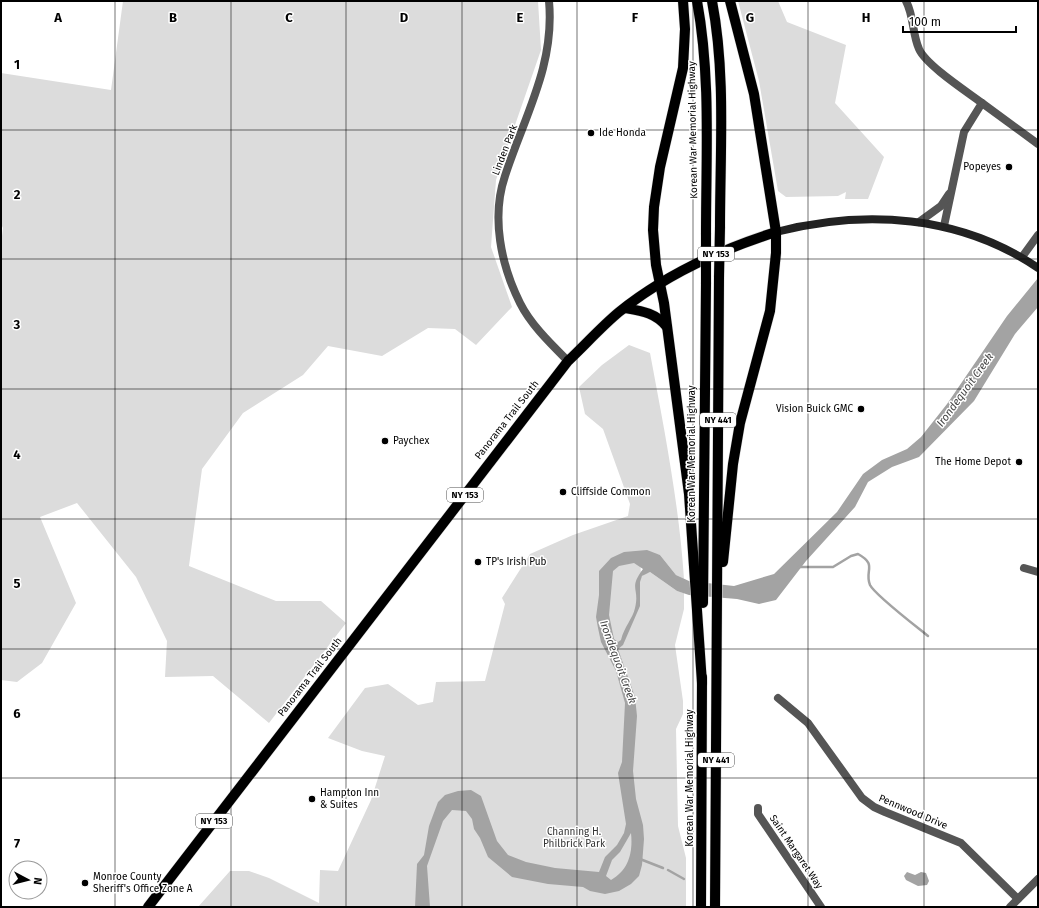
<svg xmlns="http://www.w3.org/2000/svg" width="1039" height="908" font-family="'Fira Sans',sans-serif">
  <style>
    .green { fill: #dcdcdc }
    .water { fill: #a3a3a3; fill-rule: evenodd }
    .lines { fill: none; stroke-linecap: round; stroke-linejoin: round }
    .stream { stroke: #a3a3a3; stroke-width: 2.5 }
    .primary-casing { stroke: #dbdbdb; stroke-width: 11 }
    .minor { stroke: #555; stroke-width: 8 }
    .tertiary { stroke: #555; stroke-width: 8 }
    .secondary { stroke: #222; stroke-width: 8 }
    .primary { stroke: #000; stroke-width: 10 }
    .primary-bridge-casing { stroke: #dbdbdb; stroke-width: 11; stroke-linecap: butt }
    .primary-bridge { stroke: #000; stroke-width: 10 }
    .grid { fill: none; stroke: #000; stroke-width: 1; stroke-opacity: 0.55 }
    .poi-dot { fill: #000; stroke: #fff; stroke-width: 1.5 }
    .labels { text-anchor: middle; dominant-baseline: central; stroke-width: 3; stroke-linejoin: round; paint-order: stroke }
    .shield { fill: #fff; stroke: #4c4c4c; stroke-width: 1 }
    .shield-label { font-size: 9px; font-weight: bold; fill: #000 }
    .street-label { font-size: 10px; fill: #000; stroke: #fff }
    .poi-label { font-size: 10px; fill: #000; stroke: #fff; text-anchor: start }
    .park-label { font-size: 10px; fill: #333; stroke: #fff }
    .water-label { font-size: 11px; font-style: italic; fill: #444; stroke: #fff }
    .grid-label { font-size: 13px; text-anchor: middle; font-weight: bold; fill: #000; stroke: #fff; stroke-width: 3; stroke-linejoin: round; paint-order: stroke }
  </style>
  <rect width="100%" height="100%" fill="#fff"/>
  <g class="green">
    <path d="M123,1H538L541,50L496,180L491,247L512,307L476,345L455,329L428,328L382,356L328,346L303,375L243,413L202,469L189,566L276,601H321L346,623L269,723L213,676L165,677L167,641L136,577L77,503L40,517L76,603L42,663L17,682L1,680V244L3,228L1,224V73L111,90Z"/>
    <path d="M738,1H778L787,22L846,45L835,103L884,157L868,199H845L846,192L838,196L786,197L778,191L759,81Z"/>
    <path d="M629,345L650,353C664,428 679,503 684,579L676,575L660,555L640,551L641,577L646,573L650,572L677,591L684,593V609L675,645L683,701V714L676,729L678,826L686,858V907H198L230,871H249L269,878L319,903L320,870L338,871L371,800L385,756L362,751L328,738L365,688L388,684L418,705L433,702L436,682L485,681L505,604L502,598L530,554L573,535L628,516L630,504L603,429L585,414L579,387L602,365Z"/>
  </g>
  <g class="water">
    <path d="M1038,278V307L1015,334L974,401L919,457L892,467L868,482L855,507L806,561L776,600L759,604L737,599L689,595L677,591L650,572L642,576L640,582V606L623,645L618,649L635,697L637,716L633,771L636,799L643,825L644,839L642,865L639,876L631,884L619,891L605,894L590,891L583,887L548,884L512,877L488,857L480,838L474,829L472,819L466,811L452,810L443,821L427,866L430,907H415L417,864L424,855L429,826L438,802L445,795L458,791L471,790L481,796L497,841L508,855L526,862L555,868L599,872L605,857L617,845L624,833L626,824L618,773L622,762L623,742L625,703L616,671L601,642L598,628L596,617L599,595V571L611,558L624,552L647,550L660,555L676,575L689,581L734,586L774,574L837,512L863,474L882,460L907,449L921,437L947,404L1007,316ZM634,563L643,569C628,589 640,588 635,608C633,618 624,627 621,640L618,642L614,639L609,615L613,571L619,566ZM631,833C633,852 629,870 611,880L606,876L612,860L620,852Z"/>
    <path d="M907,872L915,875L921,872L926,873L929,881L927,885L918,886L906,880L904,876Z"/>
  </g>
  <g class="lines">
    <g class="stream">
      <path d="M799,567H833L851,556L858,554C878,565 864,570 870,585C875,595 917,627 928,636"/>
      <path d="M640,859L663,868"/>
      <path d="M668,870L684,879"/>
    </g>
    <defs>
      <g id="primary">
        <path d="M683,1L685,29L683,68L660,167L654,207L653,230L656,265L664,303L689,494L702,683"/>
        <path d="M697,1C711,77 706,156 706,233"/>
        <path d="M712,1C726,74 720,152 720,227"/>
        <path d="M625,308C642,311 656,313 667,327"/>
        <path d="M723,562L733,464L740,423L770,311L776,253V232L754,94L730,1"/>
        <path d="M703,603L706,284"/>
        <path d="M148,907L568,361C585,345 601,327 619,312C665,275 719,250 776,232"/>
        <path d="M701,907L702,677"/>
        <path d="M715,907L719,277"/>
      </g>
    </defs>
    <use href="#primary" class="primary-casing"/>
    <g class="minor">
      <path d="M549,1C555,66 524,117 505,176C491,217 501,265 520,303C531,325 551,344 568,361"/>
      <path d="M906,1C914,16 912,33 919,49C926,65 966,91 982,103L964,132L944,226"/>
      <path d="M982,103L1038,144"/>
      <path d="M919,222L941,206L949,194"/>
      <path d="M1022,257L1038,235"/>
      <path d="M1024,568L1038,572"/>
      <path d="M778,698L808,723L862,798L874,807L885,812L961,843L1018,899"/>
      <path d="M758,808V814L821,907"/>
    </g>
    <path class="tertiary" d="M1010,907L1038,879"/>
    <path class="secondary" d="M776,232C865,209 960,215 1038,268"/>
    <use href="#primary" class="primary"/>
    <defs>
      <g id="primary-bridge">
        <path d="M719,277L720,227"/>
        <path d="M706,284V233"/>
      </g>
    </defs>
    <use href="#primary-bridge" class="primary-bridge-casing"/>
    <use href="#primary-bridge" class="primary-bridge"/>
  </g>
  <path class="grid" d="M115,1V907M231,1V907M346,1V907M462,1V907M577,1V907M693,1V907M808,1V907M924,1V907M1,130H1038M1,259H1038M1,389H1038M1,519H1038M1,649H1038M1,778H1038"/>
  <g class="poi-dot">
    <circle cx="591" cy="133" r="4"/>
    <circle cx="1009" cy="167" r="4"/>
    <circle cx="861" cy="409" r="4"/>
    <circle cx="385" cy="441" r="4"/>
    <circle cx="1019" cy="462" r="4"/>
    <circle cx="563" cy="492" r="4"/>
    <circle cx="478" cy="562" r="4"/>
    <circle cx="312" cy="799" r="4"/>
    <circle cx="85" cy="883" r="4"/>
  </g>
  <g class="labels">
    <g class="shield">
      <rect x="698" y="247" width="36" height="14" rx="3"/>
      <rect x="700" y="413" width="36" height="14" rx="3"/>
      <rect x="447" y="488" width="36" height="14" rx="3"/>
      <rect x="698" y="753" width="36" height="14" rx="3"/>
      <rect x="196" y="814" width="36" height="14" rx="3"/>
    </g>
    <g class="shield-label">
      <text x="716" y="254">NY 153</text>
      <text x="718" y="420">NY 441</text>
      <text x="465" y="495">NY 153</text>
      <text x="716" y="760">NY 441</text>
      <text x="214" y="821">NY 153</text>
    </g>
    <g class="street-label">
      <text transform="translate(693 130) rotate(-91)">Korean War Memorial Highway</text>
      <text transform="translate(505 150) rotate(-69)">Linden Park</text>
      <text transform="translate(507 420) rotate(-52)">Panorama Trail South</text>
      <text transform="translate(692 454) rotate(-90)">Korean War Memorial Highway</text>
      <text transform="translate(310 677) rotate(-52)">Panorama Trail South</text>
      <text transform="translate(690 778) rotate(-90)">Korean War Memorial Highway</text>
      <text transform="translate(913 812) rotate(23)">Pennwood Drive</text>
      <text transform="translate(796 852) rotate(56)">Saint Margaret Way</text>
    </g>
    <g class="poi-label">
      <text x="599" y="133">Ide Honda</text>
      <text x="1001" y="167" text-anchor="end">Popeyes</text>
      <text x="853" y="409" text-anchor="end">Vision Buick GMC</text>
      <text x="393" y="441">Paychex</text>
      <text x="1011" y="462" text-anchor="end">The Home Depot</text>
      <text x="571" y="492">Cliffside Common</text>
      <text x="486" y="562">TP's Irish Pub</text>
      <text x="320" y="793">Hampton Inn<tspan x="320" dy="12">&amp; Suites</tspan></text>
      <text x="93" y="877">Monroe County<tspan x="93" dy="12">Sheriff's Office Zone A</tspan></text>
    </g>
    <g class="park-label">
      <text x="574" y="832">Channing H.<tspan x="574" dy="12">Philbrick Park</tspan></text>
    </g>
    <g class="water-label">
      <text transform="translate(965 390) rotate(-54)">Irondequoit Creek</text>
      <text transform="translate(618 662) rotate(70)">Irondequoit Creek</text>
    </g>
  </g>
  <g class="grid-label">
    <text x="58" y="22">A</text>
    <text x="173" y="22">B</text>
    <text x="289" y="22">C</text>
    <text x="404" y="22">D</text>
    <text x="520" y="22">E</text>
    <text x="635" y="22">F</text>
    <text x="750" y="22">G</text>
    <text x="866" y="22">H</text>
    <text x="17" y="69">1</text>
    <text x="17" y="199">2</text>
    <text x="17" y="329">3</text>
    <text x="17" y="459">4</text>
    <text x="17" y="588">5</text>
    <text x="17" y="718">6</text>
    <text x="17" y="848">7</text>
  </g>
  <rect width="1039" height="908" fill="none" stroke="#000000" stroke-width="4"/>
  <g transform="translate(28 880) rotate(97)"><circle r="19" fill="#ffffff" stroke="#999999"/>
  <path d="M0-3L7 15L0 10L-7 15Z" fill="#000000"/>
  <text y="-6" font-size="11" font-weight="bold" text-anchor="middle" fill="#000000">N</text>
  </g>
  <path d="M903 26v6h113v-6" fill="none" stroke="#000000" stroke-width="2"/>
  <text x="909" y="26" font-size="12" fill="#000000" stroke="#ffffff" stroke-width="3" paint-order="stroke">100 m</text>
</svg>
